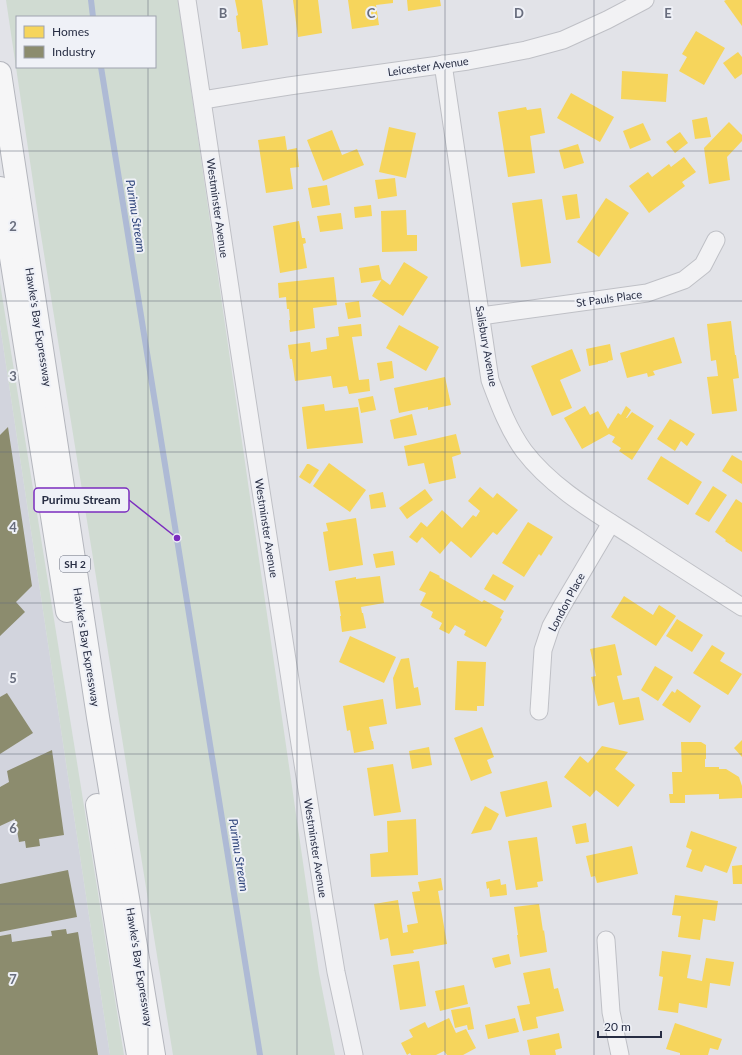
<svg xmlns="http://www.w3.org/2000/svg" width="742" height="1055" font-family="Lato,sans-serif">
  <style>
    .built { fill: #d2d4dd }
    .green { fill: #d0dbd2; fill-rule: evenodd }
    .homes { fill: #f6d55c }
    .industry { fill: #8c8c6e }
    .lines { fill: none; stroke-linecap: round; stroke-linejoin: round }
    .stream { stroke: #aebad5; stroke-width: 6 }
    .minor-casing { stroke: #bfc0c6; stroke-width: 19 }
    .trunk-casing { stroke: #b4b6bd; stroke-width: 24 }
    .minor { stroke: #f2f2f4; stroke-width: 17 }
    .trunk { stroke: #f6f6f7; stroke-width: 22 }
    .grid { fill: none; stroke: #686d7d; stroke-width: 1; stroke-opacity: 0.55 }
    .labels { text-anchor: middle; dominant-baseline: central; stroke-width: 4; stroke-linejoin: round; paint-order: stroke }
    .shield { fill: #eff1f7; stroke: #636879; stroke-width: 1 }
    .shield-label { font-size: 10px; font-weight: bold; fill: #272d43 }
    .street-label { font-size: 11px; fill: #272d43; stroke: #eff1f7 }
    .water-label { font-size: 12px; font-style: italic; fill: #2d437a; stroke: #eff1f7 }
    .grid-label { font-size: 13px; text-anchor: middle; font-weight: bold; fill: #686d7d; stroke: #eff1f7; stroke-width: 4; stroke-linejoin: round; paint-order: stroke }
    .leader { fill: none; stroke: #7b2cbf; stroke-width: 1.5 }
    .callout-dot { fill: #7b2cbf; stroke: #eff1f7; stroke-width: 1.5 }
    .callout { fill: #eff1f7; stroke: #7b2cbf; stroke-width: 1.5 }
    .callout-label { font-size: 12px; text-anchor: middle; font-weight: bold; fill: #272d43 }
  </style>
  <rect width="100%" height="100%" fill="#e2e3e8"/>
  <path class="built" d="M0,325L110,1055H0Z"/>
  <g class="green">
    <path d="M6,0H178L319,973L335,1055H173L40,229ZM17,17H155V67H17Z"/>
    <path d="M0,283L124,1055H110L0,325Z"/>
  </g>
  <g class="homes">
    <path d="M235,0H262L268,45L242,49L240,32H238L236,16L238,15Z"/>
    <path d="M293,0H318L322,33L298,37Z"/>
    <path d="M348,0H393V3L376,5L379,25L352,29Z"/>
    <path d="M407,0H440L441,6L408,11Z"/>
    <path d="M726,0H742V26L724,1Z"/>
    <path d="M696,31L725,48L704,85L679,71L687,57L682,54Z"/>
    <path d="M738,52L742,57V74L735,79L723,63Z"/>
    <path d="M622,71L668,74L666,102L621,99Z"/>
    <path d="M571,93L614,117L600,142L557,118Z"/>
    <path d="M526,107L527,110L541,108L545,133L530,136L535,173L508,177L498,112Z"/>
    <path d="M707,117L711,137L695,139L692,120Z"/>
    <path d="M729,122L742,135V141L727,157L730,180L709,184L704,148Z"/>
    <path d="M643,123L651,140L630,149L623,131Z"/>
    <path d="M389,127L416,133L406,178L379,172Z"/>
    <path d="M332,130L342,155L357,149L364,165L323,181L307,140Z"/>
    <path d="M680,132L688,143L675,153L666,142Z"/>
    <path d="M285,136L287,150L297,148L299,167L290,168L293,189L266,193L258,140Z"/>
    <path d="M578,144L584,163L564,169L559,150Z"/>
    <path d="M684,157L696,172L682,182L685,186L649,213L629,186L648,172L652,177L669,164L671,167Z"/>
    <path d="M395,178L397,196L378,199L375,180Z"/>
    <path d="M327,185L330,205L312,208L308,188Z"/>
    <path d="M577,194L580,218L566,220L562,196Z"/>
    <path d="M606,198L629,213L599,257L577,242Z"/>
    <path d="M542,199L551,263L521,267L512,203Z"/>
    <path d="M371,205L372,216L355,218L354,207Z"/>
    <path d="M406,210L407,235H417V251L382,252L381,211Z"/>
    <path d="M341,213L343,229L320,232L317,216Z"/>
    <path d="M299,221L302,238H305L306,243L303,244L307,268L280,273L273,226Z"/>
    <path d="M404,262L428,277L403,316L372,296L382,279L390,285Z"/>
    <path d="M379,265L382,280L361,283L359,268Z"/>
    <path d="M334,277L337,305L313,308L315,328L290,332L289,320H290L289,309H287L286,297L279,298L278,283Z"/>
    <path d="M359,301L361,317L348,319L345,303Z"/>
    <path d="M731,321L735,355H736L739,378L733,379L737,411L712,414L707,377L718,376L716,360L711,361L707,324Z"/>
    <path d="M361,324L362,336L352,337L359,380L369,379L370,391L349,394L347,386L333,388L331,376L295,381L292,359H290L288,345L310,342L311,352L327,349L326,338L339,336L338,327Z"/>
    <path d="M399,325L439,347L426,371L386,348Z"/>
    <path d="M674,337L682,363L653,371L655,375L648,377L647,373L627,378L620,353Z"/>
    <path d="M610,344L613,360L608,361V362L589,366L586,349Z"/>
    <path d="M572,349L581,371L560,380L572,408L552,416L531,366Z"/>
    <path d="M392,361L394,378L380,381L377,363Z"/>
    <path d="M445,377L451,405L428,410V407L399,413L394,388Z"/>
    <path d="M373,396L376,410L361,413L358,399Z"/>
    <path d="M324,404L325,411L358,407L363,443L307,449L302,407Z"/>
    <path d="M585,406L590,415L598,411L608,429L618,413L621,415L626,406L631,410L626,418H627L632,412L654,426L632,460L619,451L621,448L612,442L615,437L609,434L582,449L564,418Z"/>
    <path d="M412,414L417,435L394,439L390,420Z"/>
    <path d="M670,419L695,434L687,446L681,441L675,451L657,439Z"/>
    <path d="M456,434L461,454L452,457L456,478L429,484L424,463L408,466L404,446Z"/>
    <path d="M732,455L742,461V484L722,471Z"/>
    <path d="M661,456L702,482L688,505L647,479Z"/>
    <path d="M329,463L366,490L350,512L313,486Z"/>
    <path d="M307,464H309L319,470L310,484L299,477Z"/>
    <path d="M713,486L727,495L709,522L695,514Z"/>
    <path d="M480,487L493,498L497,493L518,510L497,535L493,532L471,558L451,541L440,554L422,537L417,543L409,537L421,522L427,527L442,510L462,528L473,515L476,517L480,511L468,501Z"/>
    <path d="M425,489L433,500L407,519L399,508Z"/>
    <path d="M383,492L386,507L371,509L369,495Z"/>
    <path d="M736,499L742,503V552L725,541L726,540L715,532Z"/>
    <path d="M356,518L363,565L329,571L323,532L328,531L326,523Z"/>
    <path d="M528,522L553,537L541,556L539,554L524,577L502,563Z"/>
    <path d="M393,551L395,565L376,568L373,554Z"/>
    <path d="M430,571L440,576L439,577L482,602L484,600L504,611L500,618L502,619L486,647L464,635L466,631L455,625L449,634L439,629L442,623L431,617L433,612L420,605L426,593L419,590Z"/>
    <path d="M493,574L514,586L505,601L484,589Z"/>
    <path d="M380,576L384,603L361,607L362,613H363L366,628L342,632L340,616H341L335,581L356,577V579Z"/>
    <path d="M624,596L653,615L659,605L676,616L656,646L611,617Z"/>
    <path d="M677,619L703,635L692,652L666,636Z"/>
    <path d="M350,636L396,657L384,683L339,662Z"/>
    <path d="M615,644L622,675L617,676L623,700L639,697L644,720L619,725L614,702L598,706L591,677L596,676L590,649Z"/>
    <path d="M712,645L725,653L720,661L742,674L728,695L693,673Z"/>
    <path d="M409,658L414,688L418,687L421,705L396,709L393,678L401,659Z"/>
    <path d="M457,661L486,662L484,706H477V711L455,710Z"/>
    <path d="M655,666L673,677L658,701L641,690Z"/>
    <path d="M677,689L701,706L690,723L662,705L672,691L675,693Z"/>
    <path d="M383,699L387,724L369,727L372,741H373L374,749L354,753L350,730L347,731L343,706Z"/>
    <path d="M482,727L494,757L487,760L492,773L471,781L454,738Z"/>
    <path d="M742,740V757L734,748Z"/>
    <path d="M681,742H701L706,745V759H705V767H719V769H726L739,777L742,786V798L719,799V794L685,795V803H670L669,794H673L672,772H682Z"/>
    <path d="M602,746L628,752L615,769L635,785L618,807L596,790L590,797L564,777L580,756L588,763Z"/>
    <path d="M429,747L432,765L412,769L409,751Z"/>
    <path d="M393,764L401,812L374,816L367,768Z"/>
    <path d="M547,781L552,807L506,817L500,792Z"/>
    <path d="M485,806L499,814L491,830L471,834Z"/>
    <path d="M416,819L418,875L371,877L370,854L388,852L387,821Z"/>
    <path d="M586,823L589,842L576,844L572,826Z"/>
    <path d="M691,831L737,847L727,873L705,865L702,872L686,867L692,850L686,847Z"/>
    <path d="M537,837L543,881L537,882L538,887L516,890L508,841Z"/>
    <path d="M632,846L638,874L597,883L595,876L591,877L586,856Z"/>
    <path d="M742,865V884H733L732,866Z"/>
    <path d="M441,878L443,890L438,891L447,944L413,950L414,953L391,956L388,938L380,940L374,904L398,900L403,933L408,932L407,925L418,923L412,892L420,891L418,882Z"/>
    <path d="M500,879L501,885L506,884L507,895L490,897L489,888L487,889L486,882Z"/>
    <path d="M675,895L718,901L715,921L703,919L700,940L678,937L681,916L672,915Z"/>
    <path d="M539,904L543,931L544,930L547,952L520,957L517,935H518L514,907Z"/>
    <path d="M662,951L691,955L687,978L702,981L706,958L734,962L730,986L710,983L707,1008L679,1003L678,1013L658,1010L663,977L659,976Z"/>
    <path d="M509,954L511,964L495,968L492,958Z"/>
    <path d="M419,961L426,1006L400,1010L393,965Z"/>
    <path d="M550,968L554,989L558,988L564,1011L536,1017L538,1028L523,1031L517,1006L530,1004L523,973Z"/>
    <path d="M464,985L468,1004L440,1011L435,991Z"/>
    <path d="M470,1007L474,1029L468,1030L467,1025L455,1028L451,1010Z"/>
    <path d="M449,1018L456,1033L466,1029L476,1048L463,1055H447L444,1051L436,1055H411L410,1053L407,1055L401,1043L413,1037L409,1030L425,1022L428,1028Z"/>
    <path d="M515,1018L519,1032L488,1039L485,1025Z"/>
    <path d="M675,1023L722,1039L718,1050L710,1048L708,1055H680V1053L666,1049Z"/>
    <path d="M559,1033L562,1048L555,1050L556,1055H530L527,1040Z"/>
  </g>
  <g class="industry">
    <path d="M8,427L32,586L16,602L25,612L0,636V435Z"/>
    <path d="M7,693L33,733L0,754V697Z"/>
    <path d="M52,750L64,835L39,839L40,846L26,848L25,841L19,842L15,819L0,826V787L9,782L7,771Z"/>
    <path d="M68,870L77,917L0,932V884Z"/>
    <path d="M66,929L67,934L78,932L98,1055H0V936L11,934L12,942L52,936L51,931Z"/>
  </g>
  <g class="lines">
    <g class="stream">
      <path d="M91,0L93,17"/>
      <path d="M101,67C154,396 209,725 260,1055"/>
    </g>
    <defs>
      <g id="minor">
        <path d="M187,0L239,348L324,900L336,972L354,1055"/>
        <path d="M443,64L490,380C499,404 508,429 524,451C552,488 596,513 635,538C670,561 706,584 742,607"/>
        <path d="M203,100L289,86L468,61L526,50L563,40L607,20L645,0"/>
        <path d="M481,316L647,293L684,280L703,265L716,240"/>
        <path d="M539,711L543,650L551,626L562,606L611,523"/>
        <path d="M606,940L611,1012L620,1055"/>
      </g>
      <g id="trunk">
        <path d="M0,73L98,717L154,1055"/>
        <path d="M0,188L67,611"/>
        <path d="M97,805L129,1005L138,1055"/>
      </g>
    </defs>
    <use href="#minor" class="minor-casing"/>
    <use href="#trunk" class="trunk-casing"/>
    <use href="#minor" class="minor"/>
    <use href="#trunk" class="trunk"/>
  </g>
  <path class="grid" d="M148,0V17M297,0V1055M445,0V1055M594,0V1055M148,67V1055M0,151H742M0,301H742M0,452H742M0,603H742M0,754H742M0,904H742"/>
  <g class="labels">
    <rect class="shield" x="60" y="556" width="30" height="16" rx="3"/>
    <g class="shield-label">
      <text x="75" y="564">SH 2</text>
    </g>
    <g class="street-label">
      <text transform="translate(428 66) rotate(-8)">Leicester Avenue</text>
      <text transform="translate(218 208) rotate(82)">Westminster Avenue</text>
      <text transform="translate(609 298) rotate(-8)">St Pauls Place</text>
      <text transform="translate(39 327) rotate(81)">Hawke's Bay Expressway</text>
      <text transform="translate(487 346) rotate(80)">Salisbury Avenue</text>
      <text transform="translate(267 528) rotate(81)">Westminster Avenue</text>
      <text transform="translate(566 602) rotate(-62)">London Place</text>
      <text transform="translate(87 647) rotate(81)">Hawke's Bay Expressway</text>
      <text transform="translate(316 848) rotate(81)">Westminster Avenue</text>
      <text transform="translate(140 967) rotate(81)">Hawke's Bay Expressway</text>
    </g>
    <g class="water-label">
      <text transform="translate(136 216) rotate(81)">Purimu Stream</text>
      <text transform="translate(239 855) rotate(81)">Purimu Stream</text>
    </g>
  </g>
  <g class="grid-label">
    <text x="223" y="18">B</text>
    <text x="371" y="18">C</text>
    <text x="519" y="18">D</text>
    <text x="668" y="18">E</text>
    <text x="13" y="231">2</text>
    <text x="13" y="381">3</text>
    <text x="13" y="532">4</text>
    <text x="13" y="683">5</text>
    <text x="13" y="833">6</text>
    <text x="13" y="984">7</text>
  </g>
  <path class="leader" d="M177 538L129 500"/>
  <circle class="callout-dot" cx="177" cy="538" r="4"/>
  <rect class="callout" x="34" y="488" width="95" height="24" rx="4"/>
  <g class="callout-label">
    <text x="81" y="504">Purimu Stream</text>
  </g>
  <rect x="16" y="16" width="140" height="52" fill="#eff1f7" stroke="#9fa3af"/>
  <rect x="24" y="26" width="20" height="12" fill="#f6d55c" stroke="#9fa3af"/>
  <text x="52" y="36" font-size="12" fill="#272d43">Homes</text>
  <rect x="24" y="46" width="20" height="12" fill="#8c8c6e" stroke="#9fa3af"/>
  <text x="52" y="56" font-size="12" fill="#272d43">Industry</text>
  <path d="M598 1031v6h63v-6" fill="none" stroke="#272d43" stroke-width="2"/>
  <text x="604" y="1031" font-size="12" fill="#272d43" stroke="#eff1f7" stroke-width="3" paint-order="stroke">20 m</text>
</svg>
